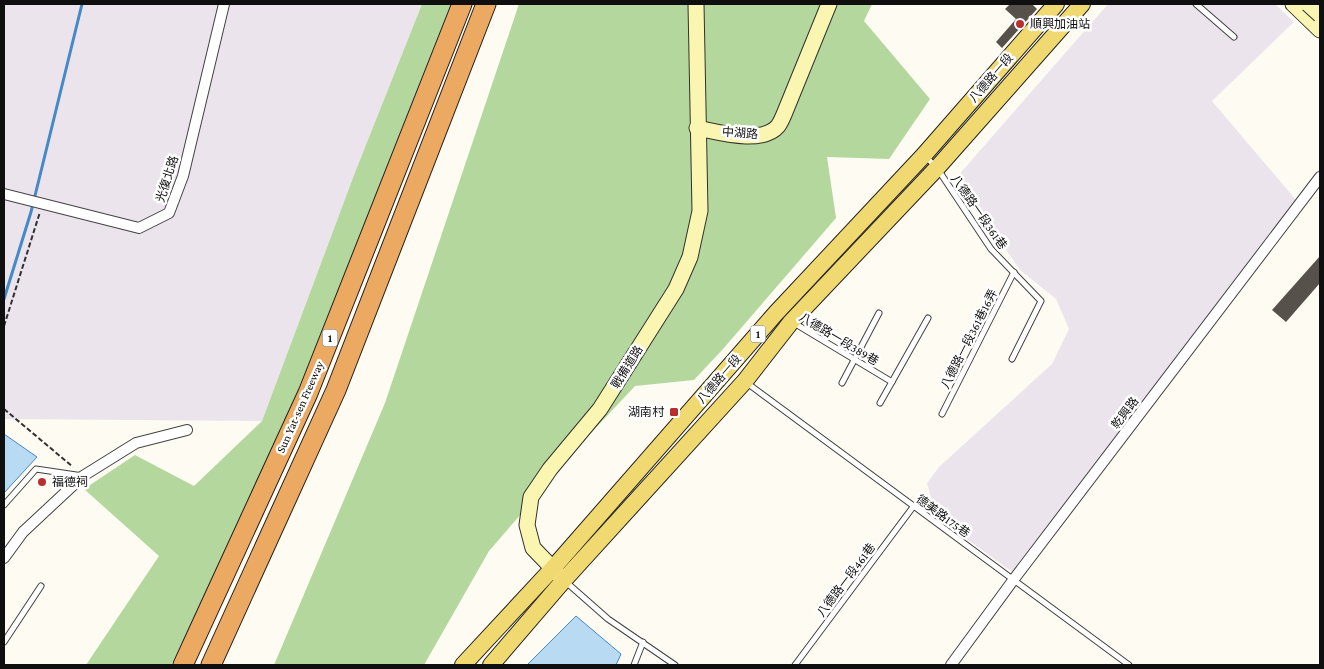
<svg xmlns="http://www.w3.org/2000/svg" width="1324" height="669" font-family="'Crimson Pro','Noto Sans TC',serif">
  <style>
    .industrial { fill: #ece4ed }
    .forest { fill: #b4d79d }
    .water { fill: #b9daf3; stroke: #448ac6 }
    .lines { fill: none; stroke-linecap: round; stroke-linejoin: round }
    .stream { stroke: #448ac6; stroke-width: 3 }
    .building { fill: #57514c }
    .lane-casing { stroke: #424242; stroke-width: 7 }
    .street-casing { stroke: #424242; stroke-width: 12 }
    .secondary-casing { stroke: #313131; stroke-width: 17 }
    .primary-casing { stroke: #202020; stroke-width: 18 }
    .highway-casing { stroke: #202020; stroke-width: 21 }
    .path { stroke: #313131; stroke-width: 2; stroke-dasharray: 5 2.5; stroke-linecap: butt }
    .lane { stroke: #fff; stroke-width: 5 }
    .street { stroke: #fff; stroke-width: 10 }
    .secondary { stroke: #faf6b1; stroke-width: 15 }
    .primary { stroke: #f0d970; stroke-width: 16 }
    .highway { stroke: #eca962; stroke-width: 19 }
    .secondary-bridge-casing { stroke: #313131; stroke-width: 17; stroke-linecap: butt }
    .secondary-bridge { stroke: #faf6b1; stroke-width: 15 }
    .poi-dot { fill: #b7302e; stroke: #fff; stroke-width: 2 }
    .labels { text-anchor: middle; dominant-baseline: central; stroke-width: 5; stroke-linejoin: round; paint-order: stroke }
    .shield { fill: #fff; stroke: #575757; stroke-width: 1 }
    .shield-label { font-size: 11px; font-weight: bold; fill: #0f0f0f }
    .poi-label { font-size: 12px; fill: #0f0f0f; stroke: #fff; text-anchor: start }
    .street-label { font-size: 12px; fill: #0f0f0f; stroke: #fff }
  </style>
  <rect width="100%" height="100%" fill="#fefcf2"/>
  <g class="industrial">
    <path d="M4,4H422L354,175L262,421L4,419Z"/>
    <path d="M1108,4H1275L1294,22L1212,101L1296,200L1015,574L927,510L932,502L927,483L939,467L1052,364L1069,329L1056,299L1020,270L956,178Z"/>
  </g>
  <g class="forest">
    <path d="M422,4H452L405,127L282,435L171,665H86L159,556L84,489L135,455L194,486L262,421L354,175Z"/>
    <path d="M519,4H872L864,21L930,99L889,159L827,157L836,218L723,349L694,380L635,386L591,433L489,551L424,665H274L385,403Z"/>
  </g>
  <g class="water">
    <path d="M4,434L37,457L4,493Z"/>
    <path d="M576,616L621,654L616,665H527Z"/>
  </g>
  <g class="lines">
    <path class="stream" d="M4,299L31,212L82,4"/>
  </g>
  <g class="building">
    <path d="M1010,4H1032L1037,9L1002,48L996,42L1016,19L1005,9Z"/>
    <path d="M1320,256V283L1286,322L1272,310Z"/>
  </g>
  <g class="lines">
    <defs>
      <g id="lane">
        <path d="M1196,4L1234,37"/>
        <path d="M926,157L937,168L991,249L1041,301L1012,359"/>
        <path d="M794,323L892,382"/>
        <path d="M747,383L1129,665"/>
        <path d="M842,383L879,313"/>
        <path d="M880,403L928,318"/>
        <path d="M942,414L1014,272"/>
        <path d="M4,505L36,469L83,476"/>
        <path d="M566,582L608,619L675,665"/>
        <path d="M4,642L41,586"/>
        <path d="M634,665L643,642"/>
        <path d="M795,665L913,507"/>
      </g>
      <g id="street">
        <path d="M4,194L139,228L169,213L183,176L224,4"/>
        <path d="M4,558L23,532L83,476L136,443L187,430"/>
        <path d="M951,665L1014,579L1320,177"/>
      </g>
      <g id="secondary">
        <path d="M1293,4L1320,30"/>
        <path d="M697,128C718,132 762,145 778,126C781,122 783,117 785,112L829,4"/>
        <path d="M561,577L533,548L527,525L531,497L550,469L600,409L676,289L690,257L700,211L696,4"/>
      </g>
      <g id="primary">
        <path d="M463,665L554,567L776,313L924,155L1056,4"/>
        <path d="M491,665L564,580L745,381L791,322L937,168L1082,4"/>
      </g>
      <g id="highway">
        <path d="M183,665L308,393L462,4"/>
        <path d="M211,665L336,390L486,4"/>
      </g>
    </defs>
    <use href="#lane" class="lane-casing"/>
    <use href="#street" class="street-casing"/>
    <use href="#secondary" class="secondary-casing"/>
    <use href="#primary" class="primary-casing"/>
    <use href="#highway" class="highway-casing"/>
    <g class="path">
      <path d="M4,326L40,212"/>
      <path d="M4,409L73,467"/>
    </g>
    <use href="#lane" class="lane"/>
    <use href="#street" class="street"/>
    <use href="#secondary" class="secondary"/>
    <use href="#primary" class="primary"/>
    <use href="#highway" class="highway"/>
    <defs>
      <path id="secondary-bridge" d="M1308,4L1320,15"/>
    </defs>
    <use href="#secondary-bridge" class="secondary-bridge-casing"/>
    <use href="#secondary-bridge" class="secondary-bridge"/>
  </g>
  <g class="poi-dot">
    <circle cx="1020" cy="24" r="5"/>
    <rect x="669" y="407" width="10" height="10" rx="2.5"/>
    <circle cx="42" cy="482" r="5"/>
  </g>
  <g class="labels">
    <g class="shield">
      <rect x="750.5" y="325.5" width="15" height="17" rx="4"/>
      <rect x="322.5" y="329.5" width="15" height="17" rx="4"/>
    </g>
    <g class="shield-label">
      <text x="758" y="334">1</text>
      <text x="330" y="338">1</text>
    </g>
    <g class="poi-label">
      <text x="1030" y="24">順興加油站</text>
      <text x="664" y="412" text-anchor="end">湖南村</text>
      <text x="52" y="482">福德祠</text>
    </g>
    <g class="street-label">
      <text transform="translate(991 78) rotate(-49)">八德路一段</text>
      <text transform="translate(740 133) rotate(4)">中湖路</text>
      <text transform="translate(167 179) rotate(-72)">光復北路</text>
      <text transform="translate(979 212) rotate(55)">八德路一段361巷</text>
      <text transform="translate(839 339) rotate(31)">八德路一段389巷</text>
      <text transform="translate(969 339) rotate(-63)">八德路一段361巷16弄</text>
      <text transform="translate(627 367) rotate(-58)">戰備道路</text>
      <text transform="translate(719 379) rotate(-49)">八德路一段</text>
      <text transform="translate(300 407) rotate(-66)">Sun Yat-sen Freeway</text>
      <text transform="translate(1125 413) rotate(-53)">乾興路</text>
      <text transform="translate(943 516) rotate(36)">德美路175巷</text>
      <text transform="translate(846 580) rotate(-53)">八德路一段461巷</text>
    </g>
  </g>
  <rect width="1324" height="669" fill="none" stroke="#0f0f0f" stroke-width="10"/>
</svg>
